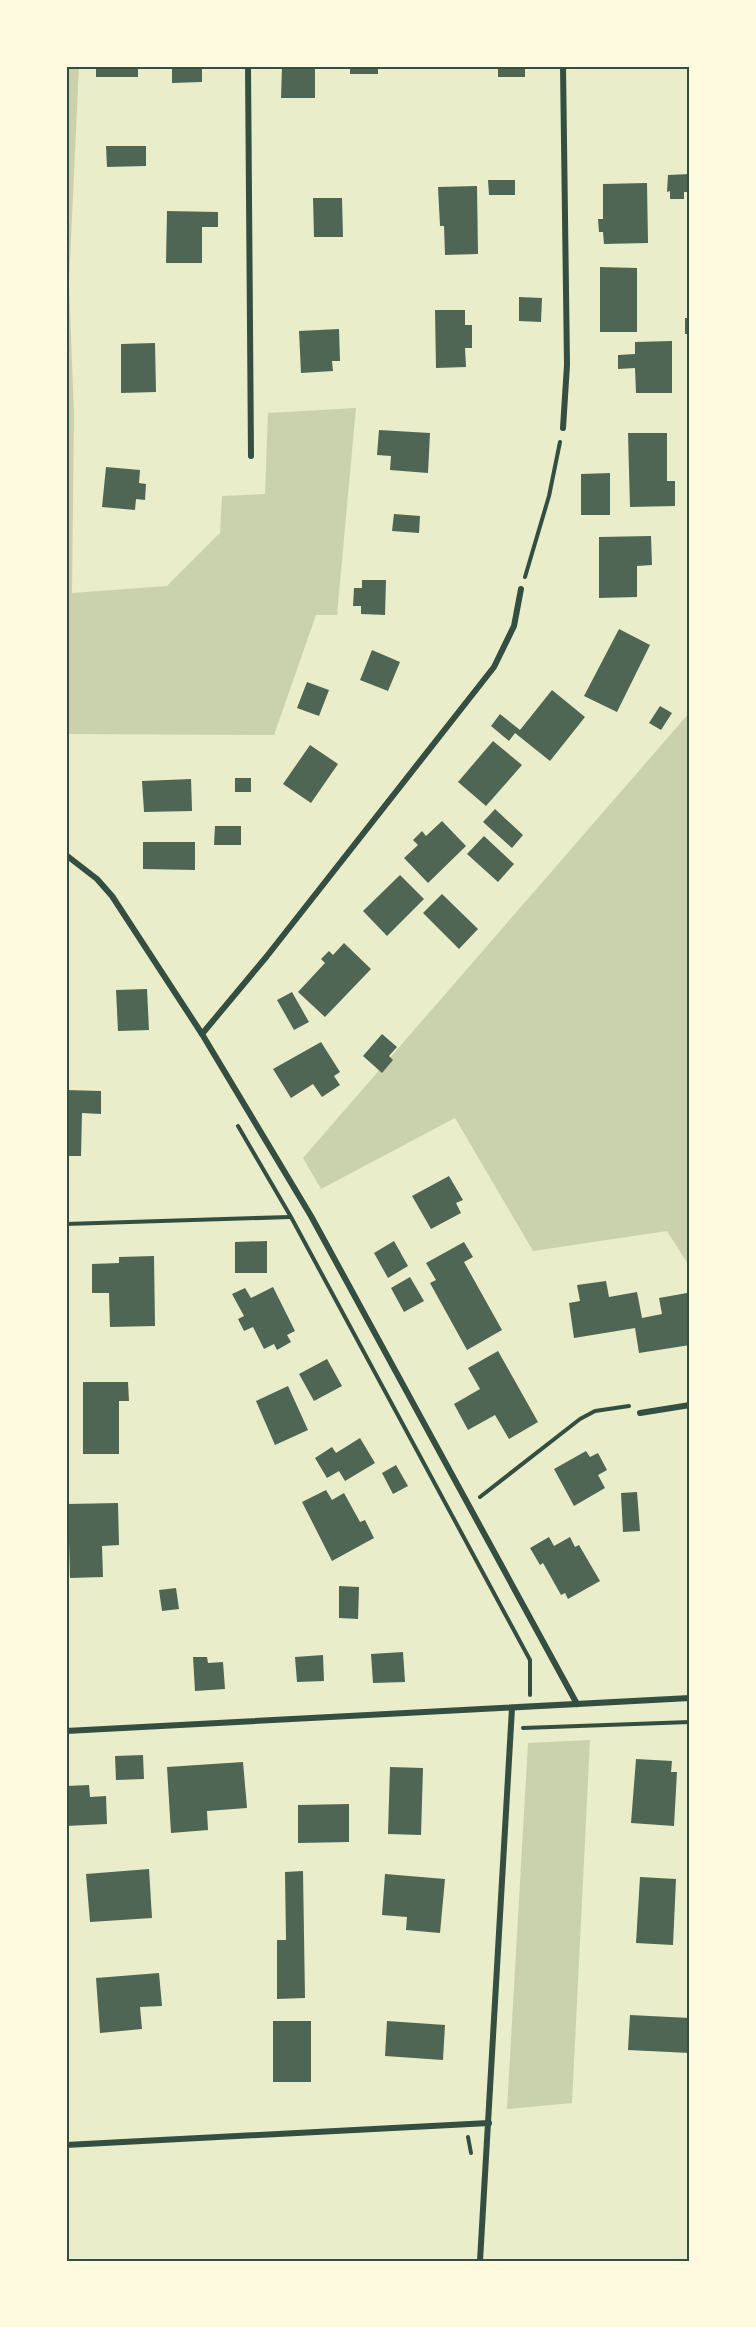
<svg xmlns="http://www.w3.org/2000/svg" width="756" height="2327" font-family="'Roboto Condensed',sans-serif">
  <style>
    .green { fill: #cad2ad }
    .building { fill: #4f6655 }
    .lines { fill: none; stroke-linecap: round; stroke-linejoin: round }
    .path { stroke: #344e41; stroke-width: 4 }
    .minor { stroke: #344e41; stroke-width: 6 }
    .neatline { fill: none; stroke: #344e41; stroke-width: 2 }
  </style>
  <rect width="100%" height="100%" fill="#e9edc9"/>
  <g class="green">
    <path d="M66,66H79L69,283L74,414L72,593L167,586L220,533L222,496L265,494L268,413L356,408L337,615H316L274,735L66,734Z"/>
    <path d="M690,712V1267L667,1231L533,1251L455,1118L321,1189L303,1158Z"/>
    <path d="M590,1740L572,2103L507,2109L528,1743Z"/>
  </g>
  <g class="building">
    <rect x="96" y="66" width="42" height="11"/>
    <path d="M172,66H202V82L172,83Z"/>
    <path d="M282,66H315V98H281Z"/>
    <rect x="350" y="66" width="28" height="8"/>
    <rect x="498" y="66" width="27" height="11"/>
    <path d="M106,146H146V166L107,167Z"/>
    <path d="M690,174V192H684V199H670V191L667,192L668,175Z"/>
    <path d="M488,180H515V195H489Z"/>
    <path d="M647,183L648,243L604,244L603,232H599L598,219H603V184Z"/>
    <path d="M477,186L478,254L445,255L444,226H440L438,187Z"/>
    <path d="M313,198H342L343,237H314Z"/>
    <path d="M167,211L218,212V227H202V263H166Z"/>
    <path d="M600,267L637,268V332H600Z"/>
    <path d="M519,297L542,298L541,322L519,321Z"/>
    <path d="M435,310H465V325H472V348H465L466,367L436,368Z"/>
    <rect x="685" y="318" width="5" height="16"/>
    <path d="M339,329L340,361H332L333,371L301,373L299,331Z"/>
    <path d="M672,341V393H636L635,368L618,369V355L635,354V342Z"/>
    <path d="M155,343L156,392L121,393V344Z"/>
    <path d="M379,430L430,433L428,473L390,470L391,456L377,455Z"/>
    <path d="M628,433H667V481H675V506L630,507Z"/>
    <path d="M106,467L140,470L139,483L146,484L145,500L136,499L135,510L102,507Z"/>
    <path d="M610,473V515H581V474Z"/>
    <path d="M394,514L420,516L419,533L392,531Z"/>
    <path d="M651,536L652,565L637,566V597L599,598V537Z"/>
    <path d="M362,580H386L385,615L361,614V606H353L354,588H362Z"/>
    <path d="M619,629L650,645L617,712L584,696Z"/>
    <path d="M372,650L400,662L388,691L360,680Z"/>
    <path d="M307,682L329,690L319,716L297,708Z"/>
    <path d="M552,690L585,717L550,761L515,733L509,741L491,726L500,714L520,730Z"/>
    <path d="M660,706L672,713L661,730L649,723Z"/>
    <path d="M493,741L522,765L486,806L458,782Z"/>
    <path d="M310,745L338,764L311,803L283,784Z"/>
    <rect x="235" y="778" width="16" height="14"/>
    <path d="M191,779L192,811L144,812L142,781Z"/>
    <path d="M495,809L523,835L512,848L483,822Z"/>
    <path d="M442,821L466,846L428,883L404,858L418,845L413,840L422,831L426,836Z"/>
    <path d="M215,826H241V845H214Z"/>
    <path d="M484,836L514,864L498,882L467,854Z"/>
    <path d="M143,842H195V870L143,869Z"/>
    <path d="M400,875L424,899L387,936L363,911Z"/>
    <path d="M442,894L478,929L459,949L423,913Z"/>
    <path d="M344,943L371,969L325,1017L298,992L325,963L321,959L329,951L333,955Z"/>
    <path d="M147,989L149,1030L118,1031L116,990Z"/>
    <path d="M292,992L309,1022L294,1030L277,1000Z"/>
    <path d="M382,1034L397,1047L389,1056L393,1060L382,1073L363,1056Z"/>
    <path d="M321,1042L340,1072L334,1076L340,1085L322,1097L313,1084L291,1098L273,1069Z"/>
    <path d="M66,1090L101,1091V1114L82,1113L81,1156H66Z"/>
    <path d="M449,1176L463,1200L456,1203L461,1213L431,1229L412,1196Z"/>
    <path d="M267,1241V1273H235V1242Z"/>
    <path d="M394,1241L408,1266L388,1278L374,1253Z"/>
    <path d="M464,1242L473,1257L464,1262L502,1330L467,1350L430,1283L436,1280L426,1263Z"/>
    <path d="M154,1256L155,1326L110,1327L109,1293H92V1264L119,1263V1257Z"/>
    <path d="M410,1277L424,1301L404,1312L391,1288Z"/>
    <path d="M606,1281L609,1297L637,1292L642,1318L662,1314L659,1298L687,1293L690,1345L639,1353L635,1328L574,1338L569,1303L580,1301L577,1285Z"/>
    <path d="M273,1287L295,1331L287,1335L291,1342L277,1350L274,1344L264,1349L253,1327L244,1331L238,1319L244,1316L232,1294L245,1288L251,1298Z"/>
    <path d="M498,1351L538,1422L509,1439L495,1415L468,1430L454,1404L480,1389L468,1368Z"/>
    <path d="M327,1359L342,1386L314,1401L299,1374Z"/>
    <path d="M83,1382H128L129,1401H119V1454H83Z"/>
    <path d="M288,1386L308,1430L275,1445L256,1401Z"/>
    <path d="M360,1438L375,1463L345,1481L339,1471L327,1478L315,1458L332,1447L336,1453Z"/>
    <path d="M586,1451L590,1457L598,1453L607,1470L598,1475L605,1488L574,1506L554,1469Z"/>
    <path d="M396,1465L408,1486L393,1494L382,1473Z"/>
    <path d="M326,1490L332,1500L344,1493L360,1522L365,1520L374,1538L332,1561L302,1502Z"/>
    <path d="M637,1492L640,1531L623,1532L621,1493Z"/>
    <path d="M118,1503L119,1545L102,1546L103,1577L70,1578L68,1504Z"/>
    <path d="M549,1537L554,1546L570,1537L575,1547L579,1545L600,1581L568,1599L565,1593L561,1595L543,1563L540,1565L530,1548Z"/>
    <path d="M339,1586L359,1587L358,1619L339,1618Z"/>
    <path d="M176,1588L179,1609L162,1611L159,1590Z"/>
    <path d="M403,1652L405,1682L373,1683L371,1654Z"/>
    <path d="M323,1655L324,1681L297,1682L295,1657Z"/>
    <path d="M193,1657H207L208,1663L223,1662L225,1689L195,1691Z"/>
    <path d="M143,1755L144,1779L116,1780L115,1756Z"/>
    <path d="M636,1759L672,1761L671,1772H677L674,1826L631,1823Z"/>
    <path d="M243,1762L247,1808L207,1811L208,1830L171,1833L167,1767Z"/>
    <path d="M390,1767L423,1768L421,1835L388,1834Z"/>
    <path d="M89,1785L90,1797L106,1796L107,1824L66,1826V1786Z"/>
    <path d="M349,1804V1842L298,1843V1805Z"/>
    <path d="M149,1869L152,1918L90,1922L86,1874Z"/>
    <path d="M303,1871L305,1998L277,1999V1940H286L285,1872Z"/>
    <path d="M385,1874L445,1879L440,1933L406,1930L407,1917L382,1915Z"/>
    <path d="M640,1877L676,1879L673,1945L636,1943Z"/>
    <path d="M159,1973L162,2006L140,2007L142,2029L100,2033L96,1978Z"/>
    <path d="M630,2015L690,2018V2053L628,2050Z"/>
    <rect x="273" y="2021" width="38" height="61"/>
    <path d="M387,2021L445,2025L443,2060L385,2056Z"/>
  </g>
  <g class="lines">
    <g class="path">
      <path d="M525,577L549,496L560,442"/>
      <path d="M238,1126L291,1217L530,1660V1695"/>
      <path d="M66,1224L290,1217"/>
      <path d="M480,1497L580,1419L595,1411L629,1406"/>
      <path d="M523,1728L690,1722"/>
      <path d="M468,2137L471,2153"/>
    </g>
    <g class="minor">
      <path d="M248,66L251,456"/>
      <path d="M563,66L567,365L563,428"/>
      <path d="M66,855L97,879L112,896L202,1034L311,1216L577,1704"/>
      <path d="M202,1034L267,956L494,667L514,626L521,589"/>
      <path d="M640,1413L690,1405"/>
      <path d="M66,1731L690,1698"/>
      <path d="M66,2145L489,2123"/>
      <path d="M480,2261L512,1708"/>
    </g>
  </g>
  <rect width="756" height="2327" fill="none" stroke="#fefae0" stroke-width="135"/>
  <rect x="68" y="68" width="620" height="2192" class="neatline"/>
</svg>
